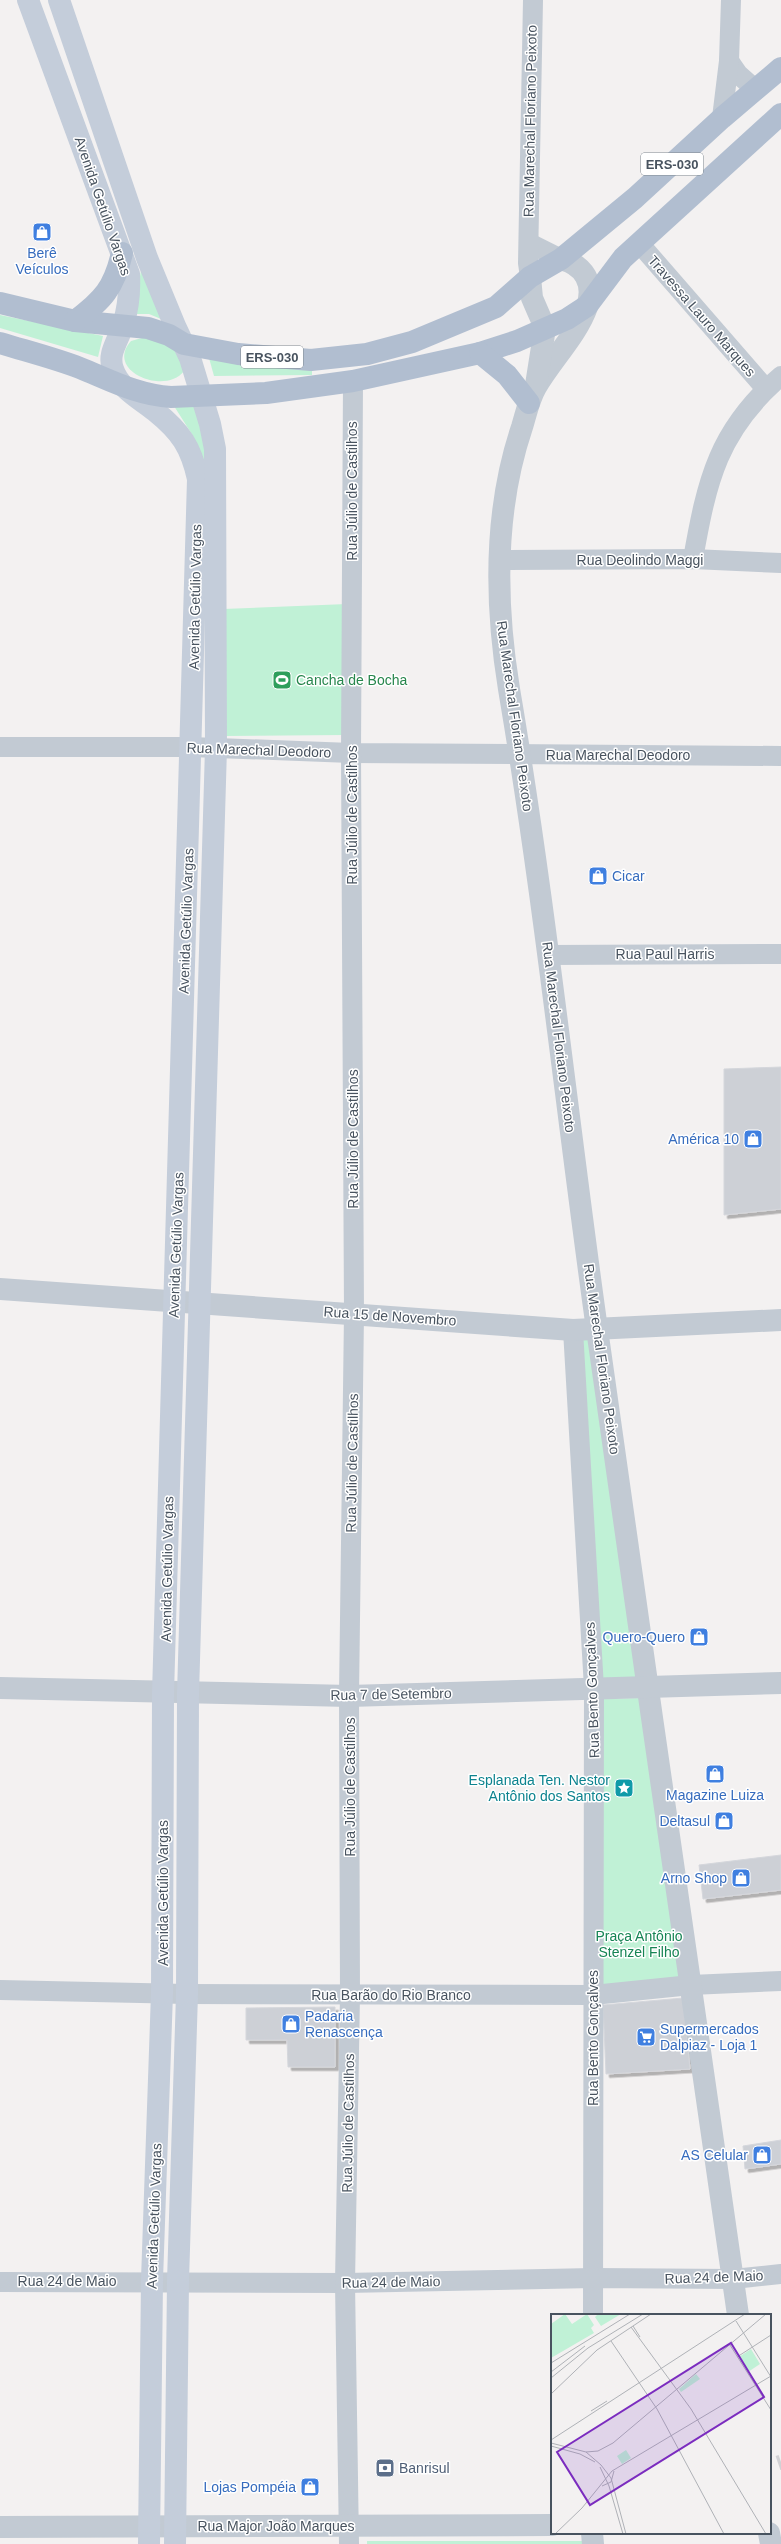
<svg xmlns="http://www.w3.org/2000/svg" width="781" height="2544" font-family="Arial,sans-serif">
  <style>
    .green { fill: #c0f1d6 }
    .building { fill: #cdd0d6; stroke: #d5d7dc; filter: url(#shadow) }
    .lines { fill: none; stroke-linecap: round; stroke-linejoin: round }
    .pedestrian-tunnel { stroke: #d1d1d4; stroke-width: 15; stroke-dasharray: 15 8; stroke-linecap: butt }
    .minor { stroke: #c2cad3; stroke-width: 20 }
    .tertiary { stroke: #c2cad3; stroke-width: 22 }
    .secondary { stroke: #c4cdda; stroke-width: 22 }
    .primary { stroke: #b1bed0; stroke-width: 22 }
    .labels { text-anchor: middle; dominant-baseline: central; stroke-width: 3; stroke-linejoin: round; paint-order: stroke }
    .shield { fill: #fff; stroke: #7f878f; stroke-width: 1 }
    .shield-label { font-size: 13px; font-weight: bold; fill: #48535f }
    .street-label { font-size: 14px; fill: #48535f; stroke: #fff }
    .shop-label { font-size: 14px; fill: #366cbe; stroke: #fff; text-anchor: end }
    .leisure-label { font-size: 14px; fill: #27864d; stroke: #fff; text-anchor: start }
    .culture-label { font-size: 14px; fill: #0d838f; stroke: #fff; text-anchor: end }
    .park-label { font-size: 14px; fill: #168454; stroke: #fff }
    .service-label { font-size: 14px; fill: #4e5e75; stroke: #fff; text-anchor: start }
    .inset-road { fill: none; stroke: #afb2b7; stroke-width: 1 }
    .view { fill: #7b2cbf; fill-opacity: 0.15; stroke: #7b2cbf; stroke-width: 2 }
    .inset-edge { fill: none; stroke: #48535f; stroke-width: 2 }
  </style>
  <defs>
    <filter id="shadow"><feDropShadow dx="3.5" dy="3.5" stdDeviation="0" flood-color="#0004"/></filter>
  </defs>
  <rect width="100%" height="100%" fill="#f3f1f1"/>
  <g class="green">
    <path d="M142,264L161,319L149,314H134Z"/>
    <path d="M0,315L103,336L98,357L0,328Z"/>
    <path d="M149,336L175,346L184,371C165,396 104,371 131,341Z"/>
    <path d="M209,358L312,369V375L214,376Z"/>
    <path d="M196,403L203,428L206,461H202L193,436L174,406Z"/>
    <path d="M347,604L346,735L225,736L223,609Z"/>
    <path d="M579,1339H591L644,1682H598Z"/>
    <path d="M642,1698L683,1979L601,1987L600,1699Z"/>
    <rect x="367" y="2541" width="216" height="3"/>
  </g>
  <g class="building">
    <path d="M781,1067V1209L724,1215V1069Z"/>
    <path d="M781,1855V1890L703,1899L699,1865Z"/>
    <path d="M683,1998L690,2069L606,2074L603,2005Z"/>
    <path d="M335,2007V2067H288L287,2040H246V2008Z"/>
    <path d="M781,2140V2164L745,2169L743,2146Z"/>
  </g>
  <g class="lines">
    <path class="pedestrian-tunnel" d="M778,2463L781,2462"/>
    <g class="minor">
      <path d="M729,61L738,74L756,90"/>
      <path d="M722,118L729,61L731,0"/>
      <path d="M529,243L561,259"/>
      <path d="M639,243L766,389"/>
      <path d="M530,277L528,263L533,0"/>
      <path d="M693,559C707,480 718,430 781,376"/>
      <path d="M499,560L693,559L781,563"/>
      <path d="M0,747H191L351,753L781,756"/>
      <path d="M548,955L781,954"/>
      <path d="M573,1330L594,1688L593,2315"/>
      <path d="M0,1990L187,1994L593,1995L691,1985L781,1981"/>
      <path d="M0,2282L345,2283L593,2278L733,2279L781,2274"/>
      <path d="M349,2544L345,2283L350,1995L349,1696L354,1313L351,753L353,381"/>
    </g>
    <g class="tertiary">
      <path d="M561,259C584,265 595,283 587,307C577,335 551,361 536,387C529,399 526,414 522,427C494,510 495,603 509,689C545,901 567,1116 597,1329C642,1658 692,1986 738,2315"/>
      <path d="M530,277L532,298L545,328L536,385"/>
      <path d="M0,1289L573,1330L781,1320"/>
      <path d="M0,1688L349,1696L781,1683"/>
      <path d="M0,2527L552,2525"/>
      <path d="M592,2533L593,2544"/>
      <path d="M769,2533L771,2544"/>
    </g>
    <g class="secondary">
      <path d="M28,0L129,274C130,292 128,309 123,325C119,340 107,353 113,369C119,388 140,399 155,411C181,432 191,447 198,479L163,1694L162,1993L152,2280L149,2544"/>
      <path d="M59,0L147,258L175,326L190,358L210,424L215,449L216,748L188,1694L187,1994L178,2281L175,2544"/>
    </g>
    <g class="primary">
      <path d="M0,303L75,321L148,328L169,335L184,344L238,354L311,360L367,354L412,342L496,307L530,277L561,259L635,198L722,118L781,68"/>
      <path d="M75,321C103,300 114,288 122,253"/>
      <path d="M0,343C26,351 54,358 80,368C110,380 137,395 171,397L266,393L353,381L480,353L517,341L567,319L587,306L623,258L781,114"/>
      <path d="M480,353L507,375L529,403"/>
    </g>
  </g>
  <defs>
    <symbol id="shop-square" viewBox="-11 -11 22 22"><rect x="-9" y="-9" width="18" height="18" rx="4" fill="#3f7fe0" stroke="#fff"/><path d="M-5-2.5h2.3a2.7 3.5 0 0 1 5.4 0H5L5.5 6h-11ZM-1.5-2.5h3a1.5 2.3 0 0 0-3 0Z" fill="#fff"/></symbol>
    <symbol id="stadium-square" viewBox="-11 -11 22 22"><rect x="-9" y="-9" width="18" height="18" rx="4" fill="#2e9e5b" stroke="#fff"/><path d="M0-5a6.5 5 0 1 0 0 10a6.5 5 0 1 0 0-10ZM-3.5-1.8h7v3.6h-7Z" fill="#fff"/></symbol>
    <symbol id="sight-square" viewBox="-11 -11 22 22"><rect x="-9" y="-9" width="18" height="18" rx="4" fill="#0f9aa8" stroke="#fff"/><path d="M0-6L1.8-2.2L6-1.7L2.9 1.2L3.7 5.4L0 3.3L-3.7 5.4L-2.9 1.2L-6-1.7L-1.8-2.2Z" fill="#fff"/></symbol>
    <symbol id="supermarket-square" viewBox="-11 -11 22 22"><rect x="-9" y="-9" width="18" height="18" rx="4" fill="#3f7fe0" stroke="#fff"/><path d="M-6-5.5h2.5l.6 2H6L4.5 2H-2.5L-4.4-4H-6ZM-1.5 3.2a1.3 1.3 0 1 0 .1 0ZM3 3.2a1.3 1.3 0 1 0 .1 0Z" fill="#fff"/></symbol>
    <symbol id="bank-square" viewBox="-11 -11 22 22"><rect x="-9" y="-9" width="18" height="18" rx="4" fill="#5c6f8a" stroke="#fff"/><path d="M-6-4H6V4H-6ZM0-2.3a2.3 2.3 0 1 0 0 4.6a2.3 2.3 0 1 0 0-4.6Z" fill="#fff"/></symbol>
  </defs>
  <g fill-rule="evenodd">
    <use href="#shop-square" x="31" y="221" width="22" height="22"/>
    <use href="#stadium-square" x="271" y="669" width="22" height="22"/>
    <use href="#shop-square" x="587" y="865" width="22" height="22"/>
    <use href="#shop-square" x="742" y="1128" width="22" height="22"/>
    <use href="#shop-square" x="688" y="1626" width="22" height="22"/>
    <use href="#shop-square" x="704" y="1763" width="22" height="22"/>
    <use href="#sight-square" x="613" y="1777" width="22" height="22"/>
    <use href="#shop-square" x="713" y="1810" width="22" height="22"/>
    <use href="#shop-square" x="730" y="1867" width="22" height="22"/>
    <use href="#shop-square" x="280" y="2013" width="22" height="22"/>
    <use href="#supermarket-square" x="635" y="2026" width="22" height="22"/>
    <use href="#shop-square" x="751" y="2144" width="22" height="22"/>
    <use href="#bank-square" x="374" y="2457" width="22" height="22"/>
    <use href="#shop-square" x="299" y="2476" width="22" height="22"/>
  </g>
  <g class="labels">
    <g class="shield">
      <rect x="641" y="153" width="62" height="22" rx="3"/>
      <rect x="241" y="346" width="62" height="22" rx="3"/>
    </g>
    <g class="shield-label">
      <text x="672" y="164">ERS-030</text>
      <text x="272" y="357">ERS-030</text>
    </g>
    <g class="street-label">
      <text transform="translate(530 121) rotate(-89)">Rua Marechal Floriano Peixoto</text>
      <text transform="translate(103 206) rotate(71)">Avenida Getúlio Vargas</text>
      <text transform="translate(702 316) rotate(49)">Travessa Lauro Marques</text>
      <text transform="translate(352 491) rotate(-90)">Rua Júlio de Castilhos</text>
      <text x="640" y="560">Rua Deolindo Maggi</text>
      <text transform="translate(195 597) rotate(-89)">Avenida Getúlio Vargas</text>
      <text transform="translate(515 716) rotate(82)">Rua Marechal Floriano Peixoto</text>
      <text transform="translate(259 750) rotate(2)">Rua Marechal Deodoro</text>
      <text x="618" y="755">Rua Marechal Deodoro</text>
      <text transform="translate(352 815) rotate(-90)">Rua Júlio de Castilhos</text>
      <text transform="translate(186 921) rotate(-88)">Avenida Getúlio Vargas</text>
      <text x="665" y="954">Rua Paul Harris</text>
      <text transform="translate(559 1037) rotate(83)">Rua Marechal Floriano Peixoto</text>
      <text transform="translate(353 1139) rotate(-90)">Rua Júlio de Castilhos</text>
      <text transform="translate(176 1245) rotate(-88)">Avenida Getúlio Vargas</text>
      <text transform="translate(390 1316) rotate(4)">Rua 15 de Novembro</text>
      <text transform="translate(602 1359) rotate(82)">Rua Marechal Floriano Peixoto</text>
      <text transform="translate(352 1463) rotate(-89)">Rua Júlio de Castilhos</text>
      <text transform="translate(167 1569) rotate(-89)">Avenida Getúlio Vargas</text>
      <text transform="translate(592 1690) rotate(-92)">Rua Bento Gonçalves</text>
      <text transform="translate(391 1694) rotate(-1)">Rua 7 de Setembro</text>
      <text transform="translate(350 1787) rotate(-90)">Rua Júlio de Castilhos</text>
      <text transform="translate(163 1893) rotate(-90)">Avenida Getúlio Vargas</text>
      <text x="391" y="1995">Rua Barão do Rio Branco</text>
      <text transform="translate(593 2038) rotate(-90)">Rua Bento Gonçalves</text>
      <text transform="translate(348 2123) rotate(-89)">Rua Júlio de Castilhos</text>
      <text transform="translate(154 2216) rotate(-88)">Avenida Getúlio Vargas</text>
      <text transform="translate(714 2277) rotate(-2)">Rua 24 de Maio</text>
      <text x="67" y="2281">Rua 24 de Maio</text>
      <text transform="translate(391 2282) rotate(-1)">Rua 24 de Maio</text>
      <text x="276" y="2526">Rua Major João Marques</text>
    </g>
    <g class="shop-label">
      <text x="42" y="253" text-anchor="middle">Berê<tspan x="42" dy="16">Veículos</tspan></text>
      <text x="612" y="876" text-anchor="start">Cicar</text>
      <text x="739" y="1139">América 10</text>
      <text x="685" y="1637">Quero-Quero</text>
      <text x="715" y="1795" text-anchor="middle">Magazine Luiza</text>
      <text x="710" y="1821">Deltasul</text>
      <text x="727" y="1878">Arno Shop</text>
      <text x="305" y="2016" text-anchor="start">Padaria<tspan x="305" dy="16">Renascença</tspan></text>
      <text x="660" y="2029" text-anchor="start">Supermercados<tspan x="660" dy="16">Dalpiaz - Loja 1</tspan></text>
      <text x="748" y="2155">AS Celular</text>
      <text x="296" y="2487">Lojas Pompéia</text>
    </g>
    <g class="leisure-label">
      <text x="296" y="680">Cancha de Bocha</text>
    </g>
    <g class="culture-label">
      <text x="610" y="1780">Esplanada Ten. Nestor<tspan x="610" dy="16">Antônio dos Santos</tspan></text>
    </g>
    <g class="park-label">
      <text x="639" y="1936">Praça Antônio<tspan x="639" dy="16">Stenzel Filho</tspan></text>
    </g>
    <g class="service-label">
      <text x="399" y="2468">Banrisul</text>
    </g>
  </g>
  <g transform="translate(551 2314)">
    <rect width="220" height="220" fill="#f3f1f1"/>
    <path d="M14,0L21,10L36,0L43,11L40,14L43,19L0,44V10ZM47,0H70L50,12L44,3ZM200,35L209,50L197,58L188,43ZM145,60L149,65L130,78L128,75ZM75,136L80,144L71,150L66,142Z" fill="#c0f1d6"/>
    <path class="inset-road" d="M185,7L220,63M82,12L89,23M80,13L140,95L215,220M60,27L106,95L173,220M179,31L220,96M186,43L220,21M0,49L79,0M0,58L34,32M0,64L37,34L92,0M0,80L46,36L100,0M40,97L56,87M0,126L194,0M0,129L35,138L50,151L60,164L75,220M0,132L29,140L44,148M35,138L47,137L62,129L215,0M49,153L58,172L72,220M51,172L60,168L63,157M4,220L31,194L61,157L220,62"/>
    <path class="view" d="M180,29L213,83L39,191L6,138Z"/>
    <rect width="220" height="220" class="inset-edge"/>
  </g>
</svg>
